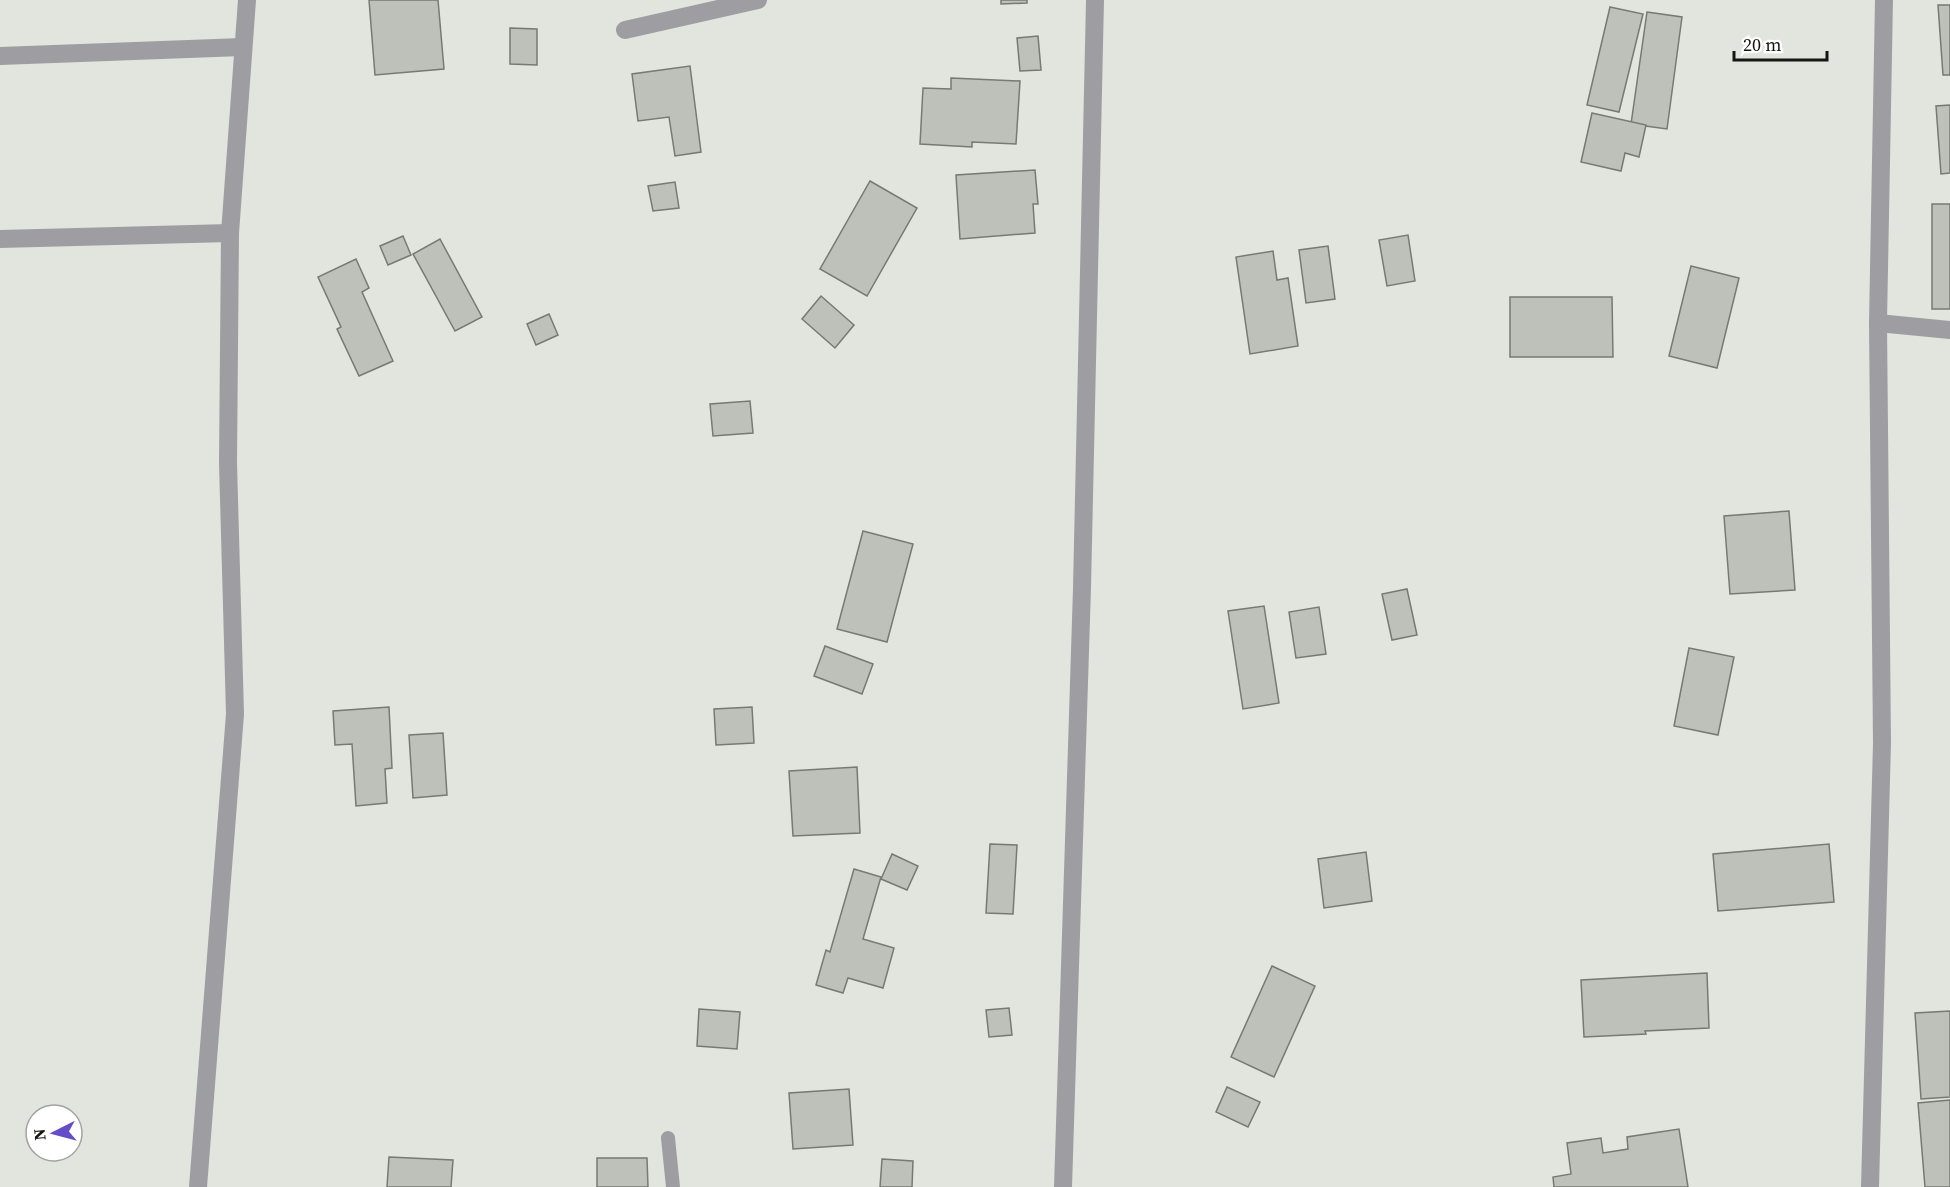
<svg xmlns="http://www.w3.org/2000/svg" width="1950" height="1187" font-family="'Source Serif 4',serif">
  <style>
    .building { fill: #bec1b9; stroke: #767a72; stroke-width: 1.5 }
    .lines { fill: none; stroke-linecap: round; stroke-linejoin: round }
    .lane { stroke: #9e9ea2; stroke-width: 14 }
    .street { stroke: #9e9ea2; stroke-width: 18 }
  </style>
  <rect width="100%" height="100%" fill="#e2e5dd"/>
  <g class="building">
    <path d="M369,0H438L444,69L375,75Z"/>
    <path d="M1001,0H1027V3L1001,4Z"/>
    <path d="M1938,5H1950V75H1943Z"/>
    <path d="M1610,7L1643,14L1619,112L1587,105Z"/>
    <path d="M1647,12L1682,17L1667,129L1631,124Z"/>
    <path d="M510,28L537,29V65L510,64Z"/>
    <path d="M1038,36L1041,70L1020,71L1017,38Z"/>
    <path d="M690,66L701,152L675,156L669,117L638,121L632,74Z"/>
    <path d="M951,78L1020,81L1016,144L972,142V147L920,144L923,88L951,89Z"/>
    <path d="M1950,105V173L1941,174L1936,106Z"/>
    <path d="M1592,113L1646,125L1639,157L1625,153L1621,171L1581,162Z"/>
    <path d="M1035,170L1038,204H1033L1035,233L960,239L956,175Z"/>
    <path d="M870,181L917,208L867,296L820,269Z"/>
    <path d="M675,182L679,208L653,211L648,186Z"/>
    <rect x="1932" y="204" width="18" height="105"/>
    <path d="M1408,235L1415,281L1387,286L1379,240Z"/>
    <path d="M403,236L411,255L388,265L380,246Z"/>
    <path d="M440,239L482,317L455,331L413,254Z"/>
    <path d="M1328,246L1335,299L1306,303L1299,250Z"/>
    <path d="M1273,251L1277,280L1288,278L1298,346L1250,354L1236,257Z"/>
    <path d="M356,259L369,288L362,292L393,361L359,376L337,329L341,327L318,277Z"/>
    <path d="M1691,266L1739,278L1717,368L1669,356Z"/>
    <path d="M821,296L854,325L835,348L802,319Z"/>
    <path d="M1510,297H1612L1613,357H1510Z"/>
    <path d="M549,314L558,335L536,345L527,324Z"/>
    <path d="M750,401L753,433L713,436L710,404Z"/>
    <path d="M1789,511L1795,590L1730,594L1724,516Z"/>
    <path d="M863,531L913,544L887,642L837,629Z"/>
    <path d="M1407,589L1417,635L1392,640L1382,594Z"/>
    <path d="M1264,606L1279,703L1243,709L1228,611Z"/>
    <path d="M1319,607L1326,654L1296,658L1289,612Z"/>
    <path d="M825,646L873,664L862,694L814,676Z"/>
    <path d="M1689,648L1734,657L1718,735L1674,726Z"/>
    <path d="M389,707L392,768L385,769L387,803L356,806L352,744L335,745L333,711Z"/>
    <path d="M752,707L754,743L716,745L714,709Z"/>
    <path d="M443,733L447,795L413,798L409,735Z"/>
    <path d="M857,767L860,833L793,836L789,771Z"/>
    <path d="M990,844L1017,845L1013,914L986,913Z"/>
    <path d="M1829,844L1834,902L1718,911L1713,854Z"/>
    <path d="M1366,852L1372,901L1324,908L1318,859Z"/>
    <path d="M892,854L918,866L907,890L881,879Z"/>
    <path d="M854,869L881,877L863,939L894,948L883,988L848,978L843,993L816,985L826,950L830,952Z"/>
    <path d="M1272,966L1315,986L1274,1077L1231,1057Z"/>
    <path d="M1707,973L1709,1028L1645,1031L1646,1034L1584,1037L1581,980Z"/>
    <path d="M1009,1008L1012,1035L989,1037L986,1010Z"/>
    <path d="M699,1009L740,1012L737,1049L697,1046Z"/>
    <path d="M1950,1011V1097L1921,1099L1915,1013Z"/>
    <path d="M1227,1087L1260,1102L1248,1127L1216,1112Z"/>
    <path d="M849,1089L853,1145L793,1149L789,1093Z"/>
    <path d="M1950,1100V1187H1925L1918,1103Z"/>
    <path d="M1679,1129L1688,1187H1554L1553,1177L1571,1174L1567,1143L1601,1138L1603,1153L1628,1149L1627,1137Z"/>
    <path d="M389,1157L453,1160L451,1187H387Z"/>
    <path d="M597,1158H647L648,1187H597Z"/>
    <path d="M882,1159L913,1161L912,1187H880Z"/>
  </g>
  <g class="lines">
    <path class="lane" d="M668,1138L673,1187"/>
    <g class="street">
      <path d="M625,30L758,0"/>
      <path d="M0,56L242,47"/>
      <path d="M0,239L230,233"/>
      <path d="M1878,323L1950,330"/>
      <path d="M198,1187L235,714L228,463L230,233L247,0"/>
      <path d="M1063,1187L1082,588L1095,0"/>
      <path d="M1870,1187L1882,743L1878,323L1884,0"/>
    </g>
  </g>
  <g transform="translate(54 1133) rotate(264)"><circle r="28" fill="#ffffff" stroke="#a1a2a1" stroke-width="1.5"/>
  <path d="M0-4.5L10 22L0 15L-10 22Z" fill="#634ec7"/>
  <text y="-9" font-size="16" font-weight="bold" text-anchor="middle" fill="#151613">N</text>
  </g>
  <path d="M1734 51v9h93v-9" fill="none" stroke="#151613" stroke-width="3"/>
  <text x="1743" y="51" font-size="18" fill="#151613" stroke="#ffffff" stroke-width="4.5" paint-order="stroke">20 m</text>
</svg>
